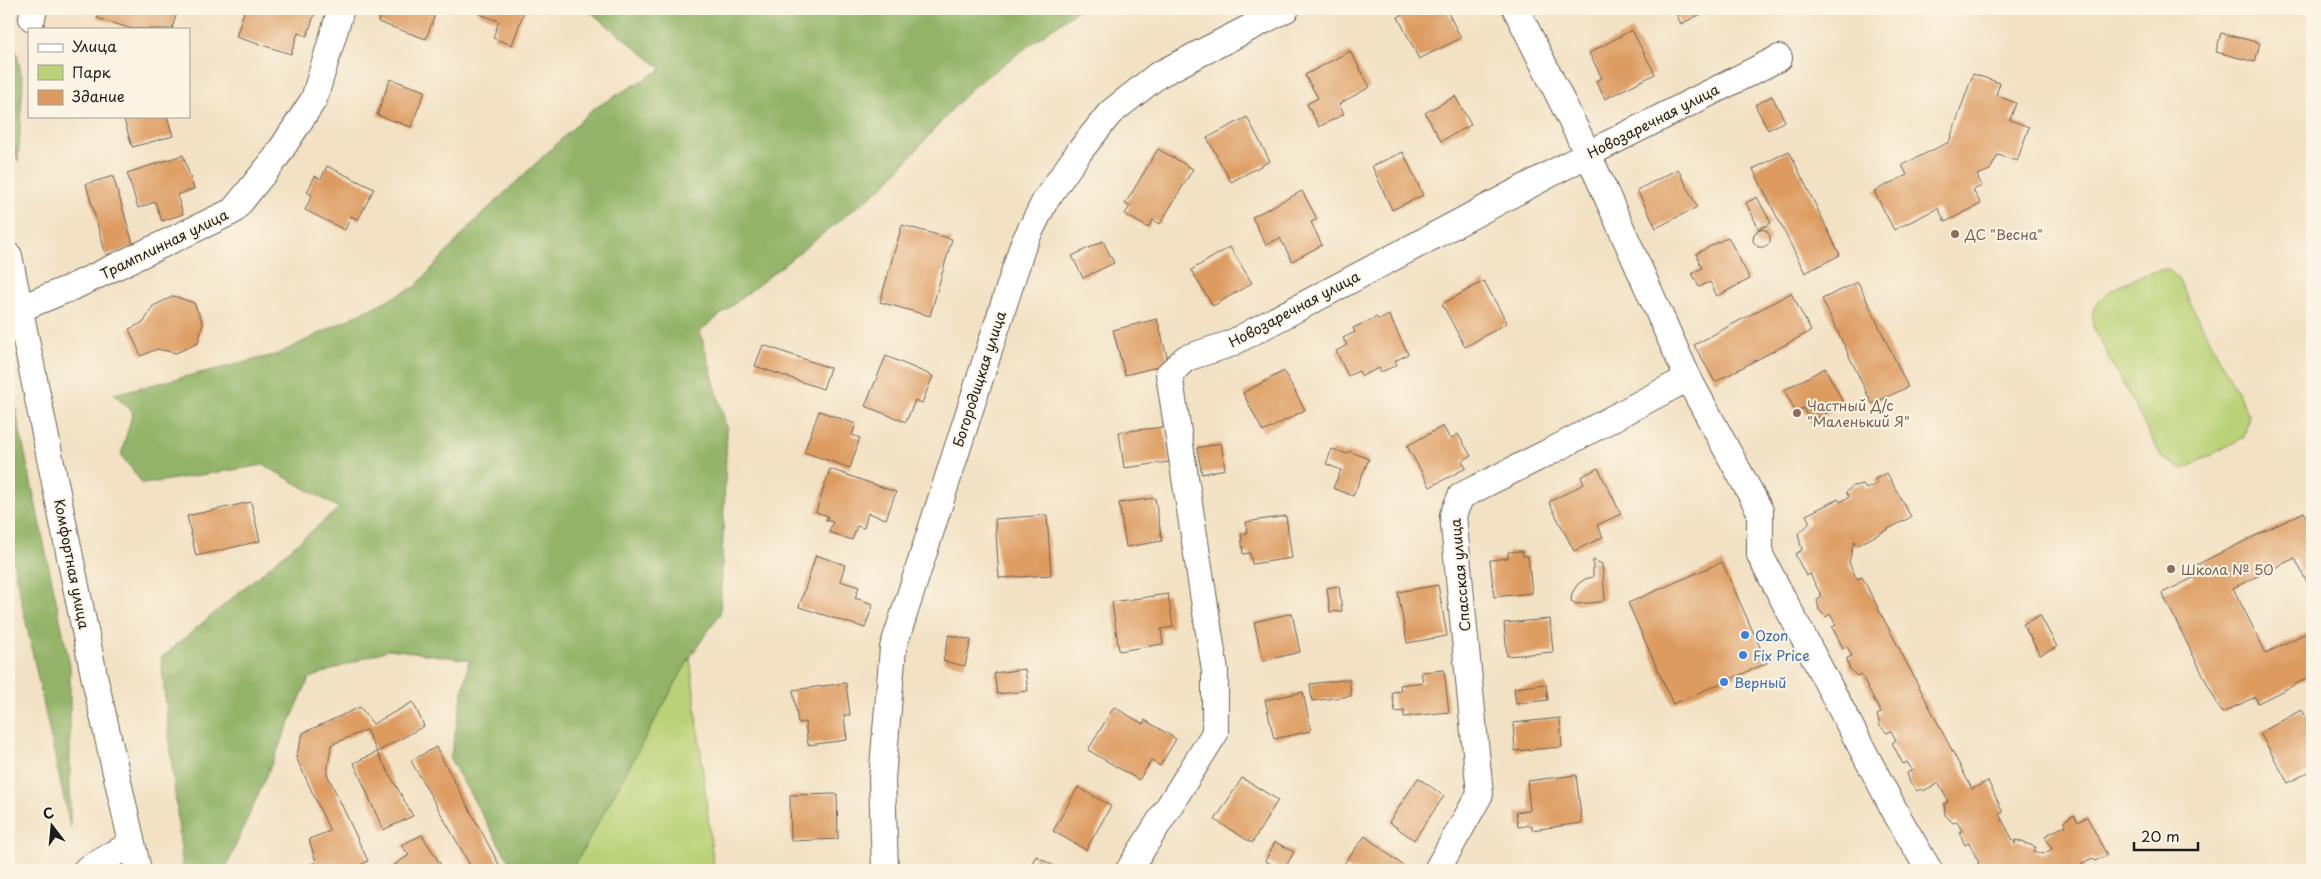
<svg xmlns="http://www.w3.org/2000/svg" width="2321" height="879" font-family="'Playpen Sans',sans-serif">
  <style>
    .green { fill: #bad277; stroke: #6b774a }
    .forest { fill: #93b468; stroke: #586842 }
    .building { fill: #dd9b61 }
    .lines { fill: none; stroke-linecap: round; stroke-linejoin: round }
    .minor-casing { stroke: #676156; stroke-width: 28 }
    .minor { stroke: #fff; stroke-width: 26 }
    .education-dot { fill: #8d6e63; stroke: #fcf5e5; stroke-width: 2 }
    .shop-dot { fill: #3f7fe0; stroke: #fcf5e5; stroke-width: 2 }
    .labels { text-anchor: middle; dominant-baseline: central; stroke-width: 4; stroke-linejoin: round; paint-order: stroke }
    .street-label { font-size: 14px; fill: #1c1c1c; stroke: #fcf5e5 }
    .education-label { font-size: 14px; fill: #785e54; stroke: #fcf5e5; text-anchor: start }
    .shop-label { font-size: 14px; fill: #366cbe; stroke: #fcf5e5; text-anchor: start }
  </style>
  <rect width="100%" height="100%" fill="#fcf5e5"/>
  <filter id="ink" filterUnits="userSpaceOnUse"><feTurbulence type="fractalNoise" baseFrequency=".02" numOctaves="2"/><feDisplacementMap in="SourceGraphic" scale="10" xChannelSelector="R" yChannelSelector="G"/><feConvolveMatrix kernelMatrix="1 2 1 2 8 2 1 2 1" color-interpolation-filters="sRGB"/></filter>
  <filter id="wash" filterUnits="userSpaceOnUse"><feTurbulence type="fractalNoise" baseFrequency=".0096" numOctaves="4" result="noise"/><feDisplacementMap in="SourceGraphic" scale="20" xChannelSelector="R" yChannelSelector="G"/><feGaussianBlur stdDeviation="1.12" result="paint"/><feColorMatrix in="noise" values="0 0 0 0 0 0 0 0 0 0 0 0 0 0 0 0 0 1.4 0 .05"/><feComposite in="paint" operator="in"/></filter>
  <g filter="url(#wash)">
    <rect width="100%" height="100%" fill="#f2e1c3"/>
    <g class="green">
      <path d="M2169,269L2179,281L2249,415L2244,437L2183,470L2162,458L2093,327C2093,322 2092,316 2093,311C2098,290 2150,270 2169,269Z"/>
      <path d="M690,657L714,870H572Z"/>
    </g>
    <g class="forest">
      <path d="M587,9H1079L971,88L887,183L700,331L727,429L720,614L690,657L572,870H514L450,759L469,660L390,649L309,678L225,870H183L161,658L339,508L264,465L143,484L121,455L133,412L114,394L278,354L416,286L472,224L593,109L662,69Z"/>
      <path d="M9,19L23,82L18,161L9,135Z"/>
      <path d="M9,379L70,666V827L9,543Z"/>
    </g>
    <g id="blocks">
      <g class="building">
        <path d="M100,9H178L172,29H132L97,18Z"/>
        <path d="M245,9H306L305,10L315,13L307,36L298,33L291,54L236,37Z"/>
        <path d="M382,9H437L426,39L378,22Z"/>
        <path d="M479,9H525L512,45L493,38L499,21L477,13Z"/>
        <path d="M1415,9H1446L1461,38L1419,59L1398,17Z"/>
        <path d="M1674,9H1700L1703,13L1681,24Z"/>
        <path d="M1632,30L1655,74L1605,99L1596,81L1602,78L1589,53Z"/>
        <path d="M2221,33L2260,43L2255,62L2216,52Z"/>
        <path d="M1350,51L1370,87L1339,104L1344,114L1319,127L1307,104L1318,98L1305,75Z"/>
        <path d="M1973,74L2000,83L1996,95L2016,103L2010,120L2029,127L2017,161L1998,155L1990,170L1977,175L1982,186L1973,190L1981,204L1945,222L1938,208L1894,230L1874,191L1907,175L1902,165L1949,142Z"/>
        <path d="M390,79L425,91L411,127L377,115Z"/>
        <path d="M1455,96L1471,125L1441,141L1425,113Z"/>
        <path d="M1772,96L1785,121L1768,130L1755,105Z"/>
        <path d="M123,116H167L173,136L132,147Z"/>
        <path d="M1247,117L1270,161L1231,182L1207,138Z"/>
        <path d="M1158,149L1193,169L1160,224L1153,220L1148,228L1125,214L1130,206L1125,204Z"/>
        <path d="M1789,151L1840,255L1805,273L1753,169Z"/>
        <path d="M1403,152L1423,195L1392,210L1372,166Z"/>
        <path d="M183,155L194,189L177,195L183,214L162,221L155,202L138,208L127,173Z"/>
        <path d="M327,166L374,189L358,220L351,216L345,230L305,210L312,195L307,192L315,176L321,179Z"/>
        <path d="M1678,169L1697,207L1656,228L1637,190Z"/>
        <path d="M113,176L134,247L106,255L86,184Z"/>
        <path d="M1302,191L1317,219L1311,222L1322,245L1292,261L1280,238L1266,245L1252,217Z"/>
        <path d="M1757,197L1771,223L1759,229L1766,230L1770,236V243L1764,247H1758L1753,241L1754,234L1759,229L1746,203Z"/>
        <path d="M902,225L952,239L930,316L880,302Z"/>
        <path d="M1728,237L1750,279L1717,296L1710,282L1699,287L1692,273L1702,268L1696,254Z"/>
        <path d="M1103,241L1114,263L1083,278L1072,256Z"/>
        <path d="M1230,247L1252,283L1213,306L1191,270Z"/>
        <path d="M1484,281L1507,323L1465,347L1442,304Z"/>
        <path d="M1858,282L1908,387L1872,404L1822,299Z"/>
        <path d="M1791,293L1811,331L1715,382L1694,345Z"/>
        <path d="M174,296L194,303L203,324L198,343L176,353L157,349L141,356L129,329L144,322L153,306Z"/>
        <path d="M1389,315L1408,354L1395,361L1397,365L1381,372L1379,368L1362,376L1359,371L1348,376L1336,351L1347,345L1343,338L1355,332L1353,328L1377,317L1379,320Z"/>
        <path d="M1157,319L1169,364L1125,375L1113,330Z"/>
        <path d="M763,345L830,368L823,389L755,366Z"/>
        <path d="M886,356L933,376L922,403L915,400L906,422L865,406Z"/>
        <path d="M1825,368L1844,404L1810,422L1803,408L1796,412L1784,390Z"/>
        <path d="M1284,371L1305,410L1263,432L1243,393Z"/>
        <path d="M819,411L856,424L852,435L860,438L850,468L804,452Z"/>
        <path d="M1443,426L1450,439L1458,434L1471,456L1462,461L1466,468L1430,487L1407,446Z"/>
        <path d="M1164,427L1169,462L1124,468L1119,432Z"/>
        <path d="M1221,443L1225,469L1202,474L1197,448Z"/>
        <path d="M1332,449L1347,454L1349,451L1369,459L1353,496L1333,488L1341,470L1326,464Z"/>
        <path d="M1598,468L1621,514L1597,525L1603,537L1574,551L1549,502L1584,484L1581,477Z"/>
        <path d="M830,469L896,492L886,519L868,513L864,528L857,526L852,540L829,532L833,522L826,520L828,516L816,512Z"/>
        <path d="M1887,473L1911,517L1856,546L1854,541L1849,563L1857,579L1862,577L1972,789L1988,781L2003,812L1999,814L2015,844L2016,840L2036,847L2034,851L2043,854L2052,849L2045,836L2066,825L2064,821L2074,815L2078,822L2087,817L2107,855L2095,861L2093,858L2082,863L2085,870H1978L1976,865L1979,863L1969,843L1965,845L1959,832L1962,831L1957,821L1953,823L1945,815L1944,804L1948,802L1939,783L1923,791L1921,789L1917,791L1910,783L1907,773L1912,770L1907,762L1903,764L1892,743L1896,740L1891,731L1887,733L1880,726L1877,715L1881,713L1861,674L1857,676L1849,668L1847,658L1852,656L1847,646L1843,648L1832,627L1836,625L1830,614L1826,617L1819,610L1817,600L1822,597L1810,574L1806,576L1795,554L1802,550L1798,534L1810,523L1806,515L1838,499L1840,502L1849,497L1846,492L1853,486L1863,484L1866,489L1877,484L1875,479Z"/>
        <path d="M1155,498L1162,541L1126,547L1119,503Z"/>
        <path d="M251,502L260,541L196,556L187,516Z"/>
        <path d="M2304,512L2312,528V593L2295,558L2233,588L2266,653L2312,630V676L2258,703L2255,697L2222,713L2162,593L2195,577L2190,568Z"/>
        <path d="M1047,515L1051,575L999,578L995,519Z"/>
        <path d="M1286,516L1292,558L1252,564L1250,553L1243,554L1241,534L1247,533L1246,522Z"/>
        <path d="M1522,551L1523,556H1528L1532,593L1494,597L1490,560L1508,558V552Z"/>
        <path d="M816,555L845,565L840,581L859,587L855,598L873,604L865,628L799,607Z"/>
        <path d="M1593,560L1602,564L1605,599L1601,602L1576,604L1571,601L1572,593L1578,584L1585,579L1593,577Z"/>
        <path d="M1722,562L1767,663L1673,704L1628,603Z"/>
        <path d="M1438,585L1447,636L1407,643L1398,592Z"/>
        <path d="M1339,586L1342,611L1330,612L1327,588Z"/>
        <path d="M1168,594L1173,627L1161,629L1163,644L1119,651L1112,602Z"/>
        <path d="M1292,613L1300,652L1263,661L1254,622Z"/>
        <path d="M2040,615L2057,647L2040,655L2023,624Z"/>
        <path d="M1550,619L1553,652L1507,656L1504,623Z"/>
        <path d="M949,635L971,640L965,666L943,661Z"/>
        <path d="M1025,669L1028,691L997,694L994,673Z"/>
        <path d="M1444,670L1449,712L1404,717V711L1395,712L1392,692L1401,691L1400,685L1423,682L1421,672Z"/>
        <path d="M1349,679L1351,696L1312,701L1310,684Z"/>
        <path d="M846,683L850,715H844L847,740L808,745L805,722L798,723L793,690Z"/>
        <path d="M1546,684L1548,700L1516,704L1514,688Z"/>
        <path d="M1303,692L1311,731L1274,739L1265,700Z"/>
        <path d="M413,702L424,726L377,752L413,816L383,830L354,763L377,752L366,730L331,745L327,774L368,861L350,870H294L316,862L309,839L330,831L296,757L303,733L360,707L373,724Z"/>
        <path d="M1114,707L1143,724L1145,720L1176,739L1160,766L1151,761L1139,780L1088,750Z"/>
        <path d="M2301,710L2312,730V770L2288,783L2260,733Z"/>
        <path d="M1560,718L1562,747L1515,751L1513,723Z"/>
        <path d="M436,747L502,870H473L411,761Z"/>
        <path d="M1576,775L1582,823L1532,830V825L1518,827L1516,812L1530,810L1527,781Z"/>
        <path d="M1242,778L1278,800L1252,843L1215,820Z"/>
        <path d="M1418,778L1444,796L1414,840L1389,822Z"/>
        <path d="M1078,787L1111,806L1086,850L1053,831Z"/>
        <path d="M837,794L838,839L791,841L790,795Z"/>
        <path d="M422,835L444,870H387L409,855L401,845Z"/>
        <path d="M1365,836L1405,867L1403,870H1351L1343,865Z"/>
        <path d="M1275,842L1294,852L1284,870L1265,861Z"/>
        <path d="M1036,856L1061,870H1028Z"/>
      </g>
    </g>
  </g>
  <g filter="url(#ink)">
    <use href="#blocks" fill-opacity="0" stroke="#676156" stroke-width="1"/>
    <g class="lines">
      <defs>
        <g id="minor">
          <path d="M1516,9L1588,154L1688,378L1760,511V555L1898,817L1929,870"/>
          <path d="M32,18L34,9"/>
          <path d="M9,256L95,680L138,870"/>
          <path d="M19,309L77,285L233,211L275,159L314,99L341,9"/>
          <path d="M86,870L131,844"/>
          <path d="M885,870L882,779L893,648L1023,245L1045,201L1079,152L1110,113L1158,75L1286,9"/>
          <path d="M1129,870L1215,733V671L1169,374L1186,358L1230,344L1588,154L1779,58"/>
          <path d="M1437,870L1480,794L1453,515L1461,496L1561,446L1688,378"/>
        </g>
      </defs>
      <use href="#minor" class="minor-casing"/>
      <use href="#minor" class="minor"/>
    </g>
  </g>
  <g class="education-dot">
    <circle cx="1955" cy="234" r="5"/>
    <circle cx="1797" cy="413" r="5"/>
    <circle cx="2171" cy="569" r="5"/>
  </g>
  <g class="shop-dot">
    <circle cx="1745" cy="635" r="5"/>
    <circle cx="1743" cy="655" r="5"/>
    <circle cx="1724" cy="682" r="5"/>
  </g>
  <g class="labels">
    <g class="street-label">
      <text transform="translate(1653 121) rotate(-27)">Новозаречная улица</text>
      <text transform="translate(164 244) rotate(-26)">Трамплинная улица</text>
      <text transform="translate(1294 309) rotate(-28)">Новозаречная улица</text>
      <text transform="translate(979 379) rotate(-72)">Богородицкая улица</text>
      <text transform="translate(72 564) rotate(79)">Комфортная улица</text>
      <text transform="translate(1460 575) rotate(-95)">Спасская улица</text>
    </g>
    <g class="education-label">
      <text x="1965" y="234">ДС "Весна"</text>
      <text x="1807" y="405">Частный Д/с<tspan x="1807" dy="16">"Маленький Я"</tspan></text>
      <text x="2181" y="569">Школа № 50</text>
    </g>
    <g class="shop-label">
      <text x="1755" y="635">Ozon</text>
      <text x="1753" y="655">Fix Price</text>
      <text x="1734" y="682">Верный</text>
    </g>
  </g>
  <rect width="2321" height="879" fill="none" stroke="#fcf5e5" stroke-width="30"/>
  <rect x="28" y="28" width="162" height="90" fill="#fcf5e5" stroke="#a29e95"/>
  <rect x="38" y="44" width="25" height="8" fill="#ffffff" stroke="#a29e95"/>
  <text x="72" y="52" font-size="15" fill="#1c1c1c">Улица</text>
  <rect x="38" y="65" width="25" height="15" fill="#bad277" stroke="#a29e95"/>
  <text x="72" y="78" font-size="15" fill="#1c1c1c">Парк</text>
  <rect x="38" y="90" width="25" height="15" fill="#dd9b61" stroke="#a29e95"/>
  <text x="72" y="102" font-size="15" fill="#1c1c1c">Здание</text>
  <g transform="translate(52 826) rotate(344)" stroke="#fcf5e5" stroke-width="4" paint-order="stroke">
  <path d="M0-4L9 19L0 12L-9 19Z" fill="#1c1c1c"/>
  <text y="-8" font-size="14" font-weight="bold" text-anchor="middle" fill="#1c1c1c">С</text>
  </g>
  <path d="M2134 842v8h64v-8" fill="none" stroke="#1c1c1c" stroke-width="2.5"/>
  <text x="2141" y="842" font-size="15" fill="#1c1c1c" stroke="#fcf5e5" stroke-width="4" paint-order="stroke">20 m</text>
</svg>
